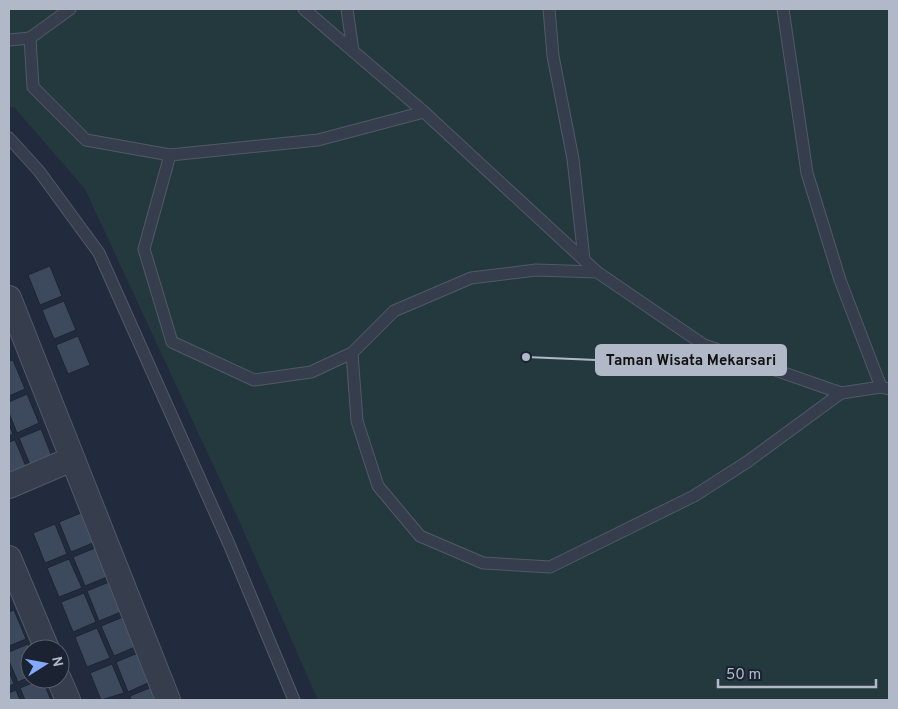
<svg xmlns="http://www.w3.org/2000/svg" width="898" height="709" font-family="Overpass,sans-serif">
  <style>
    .green { fill: #24393e }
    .building { fill: #3d495c; stroke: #1d2534 }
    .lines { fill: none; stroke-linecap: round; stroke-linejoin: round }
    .lane-casing { stroke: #515968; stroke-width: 13 }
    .street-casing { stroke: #515968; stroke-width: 26 }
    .lane { stroke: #363e4d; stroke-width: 11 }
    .street { stroke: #363e4d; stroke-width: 24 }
    .leader { fill: none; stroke: #b1b9c8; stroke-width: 2 }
    .callout-dot { fill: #b1b9c8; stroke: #1b2332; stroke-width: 2 }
    .callout { fill: #b1b9c8; stroke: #b1b9c8; stroke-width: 2 }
    .callout-label { font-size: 15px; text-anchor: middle; font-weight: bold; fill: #111 }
  </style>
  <rect width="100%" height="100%" fill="#222b3d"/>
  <path class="green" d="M9,9H889V700H318L241,525L85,189L14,107H9Z"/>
  <g class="building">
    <path d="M50,266L62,296L40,305L28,275Z"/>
    <path d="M64,301L76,330L54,339L42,310Z"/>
    <path d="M78,336L90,365L68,374L56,345Z"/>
    <path d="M13,360L25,389L9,396V361Z"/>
    <path d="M27,394L39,423L17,433L9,413V402Z"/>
    <path d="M9,424L13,434L9,436Z"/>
    <path d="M41,429L53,459L31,467L19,438Z"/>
    <path d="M15,440L27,469L9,477V442Z"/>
    <path d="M81,513L93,543L71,552L59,522Z"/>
    <path d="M55,524L67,554L45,563L33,533Z"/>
    <path d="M95,548L107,577L85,586L73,557Z"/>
    <path d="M69,559L82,588L59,597L47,568Z"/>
    <path d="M109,582L121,612L99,621L87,591Z"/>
    <path d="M84,593L96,622L73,632L61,602Z"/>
    <path d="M14,610L26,639L9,646V612Z"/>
    <path d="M123,617L135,647L114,656L101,626Z"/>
    <path d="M97,628L110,658L87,667L75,637Z"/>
    <path d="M28,644L30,649V677L18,682L9,661V652Z"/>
    <path d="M138,653L150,682L128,692L116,662Z"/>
    <path d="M112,664L124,693L101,700L90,673Z"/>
    <path d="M9,671L14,684L9,686Z"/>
    <path d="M42,679L51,700H25L20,688Z"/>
    <path d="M152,687L158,700H131L130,696Z"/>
    <path d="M16,690L20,700H9V693Z"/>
  </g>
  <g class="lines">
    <defs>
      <g id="lane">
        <path d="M70,9L30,38L33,87L86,140L170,155L318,140L424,112"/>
        <path d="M304,9L424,112L597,272L704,345L841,393L881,387"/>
        <path d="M347,9L353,51"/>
        <path d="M549,9L553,56L573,159L584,259"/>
        <path d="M783,9L807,173L840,280L881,387L889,389"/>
        <path d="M9,40L30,38"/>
        <path d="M9,138L39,171L99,253L229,544L294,700"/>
        <path d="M170,155L144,249L172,342L254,380L311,372L352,353L394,311L471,278L536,270L597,272"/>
        <path d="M352,353L357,421L378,486L420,536L483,563L550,567L694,496L747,462L841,393"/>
      </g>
      <g id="street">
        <path d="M9,298L168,700"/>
        <path d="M9,486L72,459"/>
        <path d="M9,558L47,649"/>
        <path d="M59,679L68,700"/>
      </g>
    </defs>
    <use href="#lane" class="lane-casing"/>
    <use href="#street" class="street-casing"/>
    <use href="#lane" class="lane"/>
    <use href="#street" class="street"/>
  </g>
  <path class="leader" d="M526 357L596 360"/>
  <circle class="callout-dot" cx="526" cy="357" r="5"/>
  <rect class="callout" x="596" y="345" width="190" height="30" rx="5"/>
  <g class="callout-label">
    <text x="691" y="365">Taman Wisata Mekarsari</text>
  </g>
  <rect width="898" height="709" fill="none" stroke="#b1b9c8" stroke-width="20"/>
  <g transform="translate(45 664) rotate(79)"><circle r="24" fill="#1b2332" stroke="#575f6e"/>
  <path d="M0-4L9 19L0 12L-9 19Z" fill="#82a9fd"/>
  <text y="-8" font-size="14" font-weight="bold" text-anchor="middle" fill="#b1b9c8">N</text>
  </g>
  <path d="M718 679v8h158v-8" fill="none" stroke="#b1b9c8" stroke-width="2.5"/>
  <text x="726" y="679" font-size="15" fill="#b1b9c8" stroke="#1b2332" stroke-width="4" paint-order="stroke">50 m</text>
</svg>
